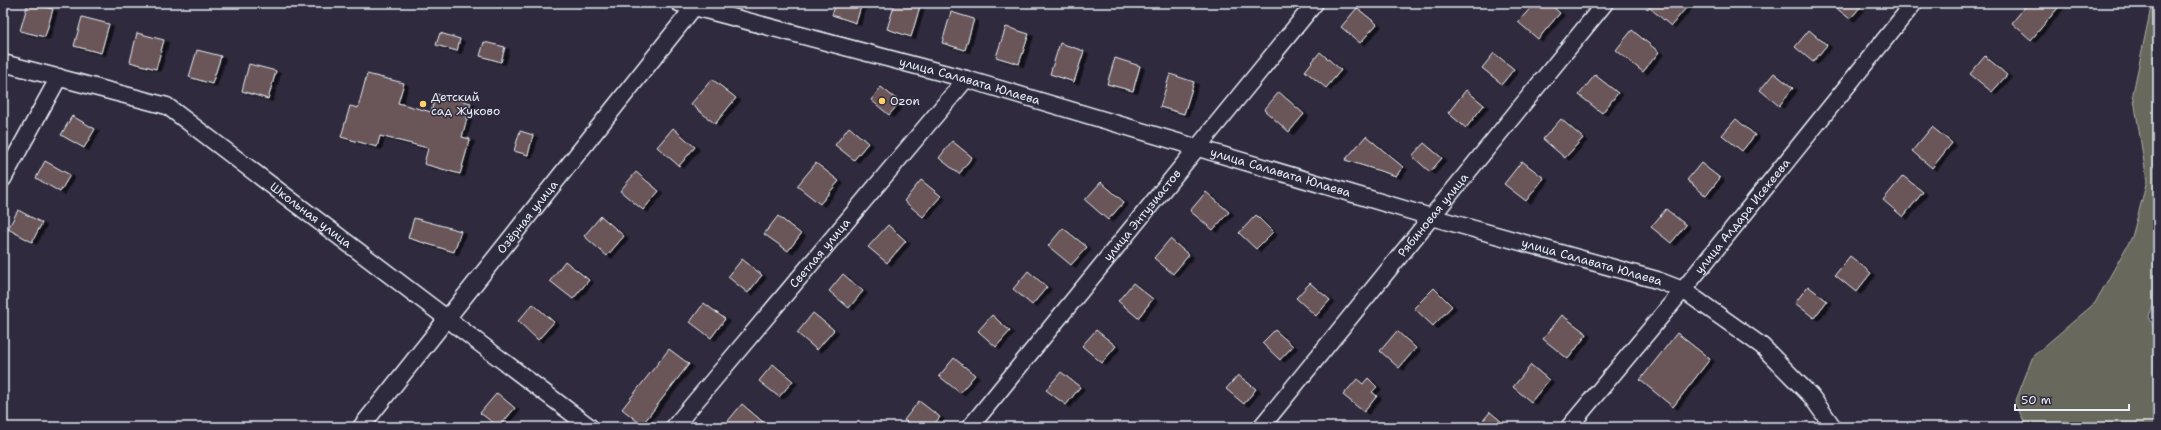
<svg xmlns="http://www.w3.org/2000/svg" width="2161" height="430" font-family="'Shantell Sans',sans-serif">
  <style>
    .green { fill: #68695b; stroke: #a8adaa }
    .building { fill: #6a5559; stroke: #e8f1f8; filter: url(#shadow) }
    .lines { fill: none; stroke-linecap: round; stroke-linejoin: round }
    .minor-casing { stroke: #e8f1f8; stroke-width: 19 }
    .minor { stroke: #2f2a3d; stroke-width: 16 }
    .poi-dot { fill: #ffd166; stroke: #2f2a3d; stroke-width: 1.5 }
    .labels { text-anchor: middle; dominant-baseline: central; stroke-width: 3; stroke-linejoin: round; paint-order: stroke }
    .street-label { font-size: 12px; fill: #e8f1f8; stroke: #2f2a3d }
    .poi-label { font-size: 12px; fill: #e8f1f8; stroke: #2f2a3d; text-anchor: start }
  </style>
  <defs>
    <filter id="shadow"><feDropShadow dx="4.5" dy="2.5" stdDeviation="0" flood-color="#0009"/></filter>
  </defs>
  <rect width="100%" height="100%" fill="#2f2a3d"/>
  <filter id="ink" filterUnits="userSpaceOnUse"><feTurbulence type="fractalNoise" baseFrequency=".025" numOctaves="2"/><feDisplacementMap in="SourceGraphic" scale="8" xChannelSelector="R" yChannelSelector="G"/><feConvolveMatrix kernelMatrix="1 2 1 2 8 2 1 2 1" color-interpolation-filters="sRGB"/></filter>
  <g filter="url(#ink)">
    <path class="green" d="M2152,3H2158V296L2149,316L2158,338V427H2027L2015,403L2033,356L2095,303L2132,237L2147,181L2133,93Z"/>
    <g class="building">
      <path d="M28,3L53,9L45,37L20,31Z"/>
      <path d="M836,3H862L856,23L832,15Z"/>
      <path d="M895,3H921L911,37L887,29Z"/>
      <path d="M1535,3H1549L1560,13L1538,39L1518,22Z"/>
      <path d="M1644,3H1690L1671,26Z"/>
      <path d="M1830,3H1864L1850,19Z"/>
      <path d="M2028,3H2062L2031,40L2012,23Z"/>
      <path d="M1357,8L1377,24L1360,43L1341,27Z"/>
      <path d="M951,12L974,19L965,50L942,43Z"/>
      <path d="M82,17L109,24L101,53L74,46Z"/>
      <path d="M1006,27L1029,34L1019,64L996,57Z"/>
      <path d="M1632,30L1659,52L1643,72L1616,50Z"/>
      <path d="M1809,30L1827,45L1813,62L1795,47Z"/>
      <path d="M137,33L164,40L156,69L130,62Z"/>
      <path d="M440,33L460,39L457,51L436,45Z"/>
      <path d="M484,42L505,47L501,62L480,56Z"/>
      <path d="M1060,43L1084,51L1074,82L1050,74Z"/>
      <path d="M197,50L221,56L212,84L189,77Z"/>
      <path d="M1320,52L1341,70L1326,88L1305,71Z"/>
      <path d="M1494,53L1514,69L1502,84L1482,68Z"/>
      <path d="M1985,56L2007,75L1992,92L1970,74Z"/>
      <path d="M1115,58L1140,66L1133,91L1107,84Z"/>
      <path d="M249,64L276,71L268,99L242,91Z"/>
      <path d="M1774,73L1793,88L1779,106L1760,90Z"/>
      <path d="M367,74L404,83L398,103L431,112L436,94L471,103L462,137L470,139L460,174L424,164L428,148L380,136L377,147L341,137L350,106L358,108Z"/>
      <path d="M1170,74L1194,82L1184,114L1160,107Z"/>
      <path d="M1595,75L1618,93L1602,113L1579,95Z"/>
      <path d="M712,79L736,98L715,124L691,104Z"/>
      <path d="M881,87L900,102L889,115L871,100Z"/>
      <path d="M1466,90L1484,105L1466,128L1448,113Z"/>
      <path d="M1279,92L1304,114L1289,132L1264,110Z"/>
      <path d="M72,116L95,129L84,148L61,135Z"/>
      <path d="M1561,119L1583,138L1565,158L1543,139Z"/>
      <path d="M1736,119L1755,135L1742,151L1722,135Z"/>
      <path d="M849,127L868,143L854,160L835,145Z"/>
      <path d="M1932,127L1952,143L1932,168L1912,151Z"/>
      <path d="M673,128L695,147L679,166L657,147Z"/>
      <path d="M520,131L533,135L528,155L514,151Z"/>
      <path d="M1366,136L1403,167L1396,176L1345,160Z"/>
      <path d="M952,141L972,157L959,174L939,158Z"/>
      <path d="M1424,143L1442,158L1430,172L1412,156Z"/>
      <path d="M45,161L70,175L60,192L36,178Z"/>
      <path d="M1522,161L1544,178L1526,201L1504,184Z"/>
      <path d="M816,163L839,181L820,204L797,186Z"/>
      <path d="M1701,163L1720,178L1706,196L1687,180Z"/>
      <path d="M636,172L659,191L643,210L620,191Z"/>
      <path d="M1903,176L1923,192L1903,217L1883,200Z"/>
      <path d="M921,180L941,196L923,217L904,201Z"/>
      <path d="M1101,182L1124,202L1108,220L1085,200Z"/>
      <path d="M1206,192L1229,212L1213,230L1190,211Z"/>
      <path d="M1666,209L1686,225L1671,243L1651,227Z"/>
      <path d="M18,210L42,223L32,242L8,229Z"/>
      <path d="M1256,215L1273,232L1256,249L1239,233Z"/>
      <path d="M601,216L624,236L607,256L584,236Z"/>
      <path d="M778,216L801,234L788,251L764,234Z"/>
      <path d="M414,218L461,231L454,252L408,238Z"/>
      <path d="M888,225L906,241L887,263L868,247Z"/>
      <path d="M1063,228L1087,247L1071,265L1048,246Z"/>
      <path d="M1170,239L1189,255L1173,274L1154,258Z"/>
      <path d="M1850,256L1871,273L1856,292L1835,275Z"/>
      <path d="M742,259L762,275L748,293L728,277Z"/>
      <path d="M565,261L589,280L573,299L550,281Z"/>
      <path d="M1028,271L1047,287L1032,305L1013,289Z"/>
      <path d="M843,274L863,291L849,308L829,291Z"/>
      <path d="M1133,283L1153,299L1138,318L1118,301Z"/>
      <path d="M1310,283L1330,300L1316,316L1296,298Z"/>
      <path d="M1808,286L1827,301L1814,318L1795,303Z"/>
      <path d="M1434,288L1452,306L1433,326L1414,308Z"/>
      <path d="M704,303L725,319L711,338L690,322Z"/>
      <path d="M533,304L554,322L538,340L518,321Z"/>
      <path d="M813,313L834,330L817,350L797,333Z"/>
      <path d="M992,315L1010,331L996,347L978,331Z"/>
      <path d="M1562,315L1587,334L1568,359L1543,339Z"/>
      <path d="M1096,330L1116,346L1102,363L1082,346Z"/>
      <path d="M1275,330L1293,346L1280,360L1262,343Z"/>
      <path d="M1397,331L1416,348L1399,368L1380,351Z"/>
      <path d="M1677,333L1710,359L1673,407L1640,380Z"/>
      <path d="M669,349L689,364L642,425L622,409Z"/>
      <path d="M954,358L975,375L960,393L939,376Z"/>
      <path d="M773,364L793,381L779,397L759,381Z"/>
      <path d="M1531,365L1549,380L1531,402L1513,387Z"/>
      <path d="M1061,372L1080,387L1066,405L1046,390Z"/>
      <path d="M1238,375L1256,389L1244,404L1226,389Z"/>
      <path d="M1368,378L1377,387L1372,392L1377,396L1364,412L1343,395L1357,379L1363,384Z"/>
      <path d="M497,393L515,408L499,427L480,413Z"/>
      <path d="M919,401L940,417L932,427H913L904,420Z"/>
      <path d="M742,404L769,427H723Z"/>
      <path d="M1490,412L1508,427H1478Z"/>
    </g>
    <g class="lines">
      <defs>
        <g id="minor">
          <path id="s1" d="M679,3L966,79L1431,217L1657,280L1683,290L1762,346L1811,396L1833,427"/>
          <path id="s2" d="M3,63L167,106L590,427"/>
          <path d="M3,179L59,77"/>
          <path id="s3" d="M361,427L694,7L695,3"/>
          <path id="s4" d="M674,427L966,79"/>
          <path id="s5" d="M970,427L1315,3"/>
          <path id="s6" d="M1261,427L1605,3"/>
          <path id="s7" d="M1569,427L1683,290L1914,3"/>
        </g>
      </defs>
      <use href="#minor" class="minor-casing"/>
      <use href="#minor" class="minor"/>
    </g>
  </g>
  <g class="poi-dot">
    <circle cx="882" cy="101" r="4"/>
    <circle cx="423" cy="104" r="4"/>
  </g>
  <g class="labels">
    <g class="street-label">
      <text stroke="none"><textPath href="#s1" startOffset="301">улица Салавата Юлаева</textPath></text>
      <text stroke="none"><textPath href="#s1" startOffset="625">улица Салавата Юлаева</textPath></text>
      <text stroke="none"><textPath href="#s2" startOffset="350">Школьная улица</textPath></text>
      <text stroke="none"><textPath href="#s5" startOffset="273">улица Энтузиастов</textPath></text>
      <text stroke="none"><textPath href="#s6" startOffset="273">Рябиновая улица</textPath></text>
      <text stroke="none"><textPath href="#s7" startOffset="273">улица Алдара Исекеева</textPath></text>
      <text stroke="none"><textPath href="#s3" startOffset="268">Озёрная улица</textPath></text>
      <text stroke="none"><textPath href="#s4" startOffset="227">Светлая улица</textPath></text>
      <text stroke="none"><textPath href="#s1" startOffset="949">улица Салавата Юлаева</textPath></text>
    </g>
    <g class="poi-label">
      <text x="431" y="97">Детский<tspan x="431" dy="14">сад Жуково</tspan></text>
      <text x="890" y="101">Ozon</text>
    </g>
  </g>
  <rect width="2161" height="430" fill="none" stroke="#2f2a3d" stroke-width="16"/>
  <rect x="8" y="8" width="2145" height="414" fill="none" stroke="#e8f1f8" stroke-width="1.5" filter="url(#ink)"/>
  <path d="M2015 404v6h114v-6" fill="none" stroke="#e8f1f8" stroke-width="2"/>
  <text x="2021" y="404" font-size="12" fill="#e8f1f8" stroke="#2f2a3d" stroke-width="3" paint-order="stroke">50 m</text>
</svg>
